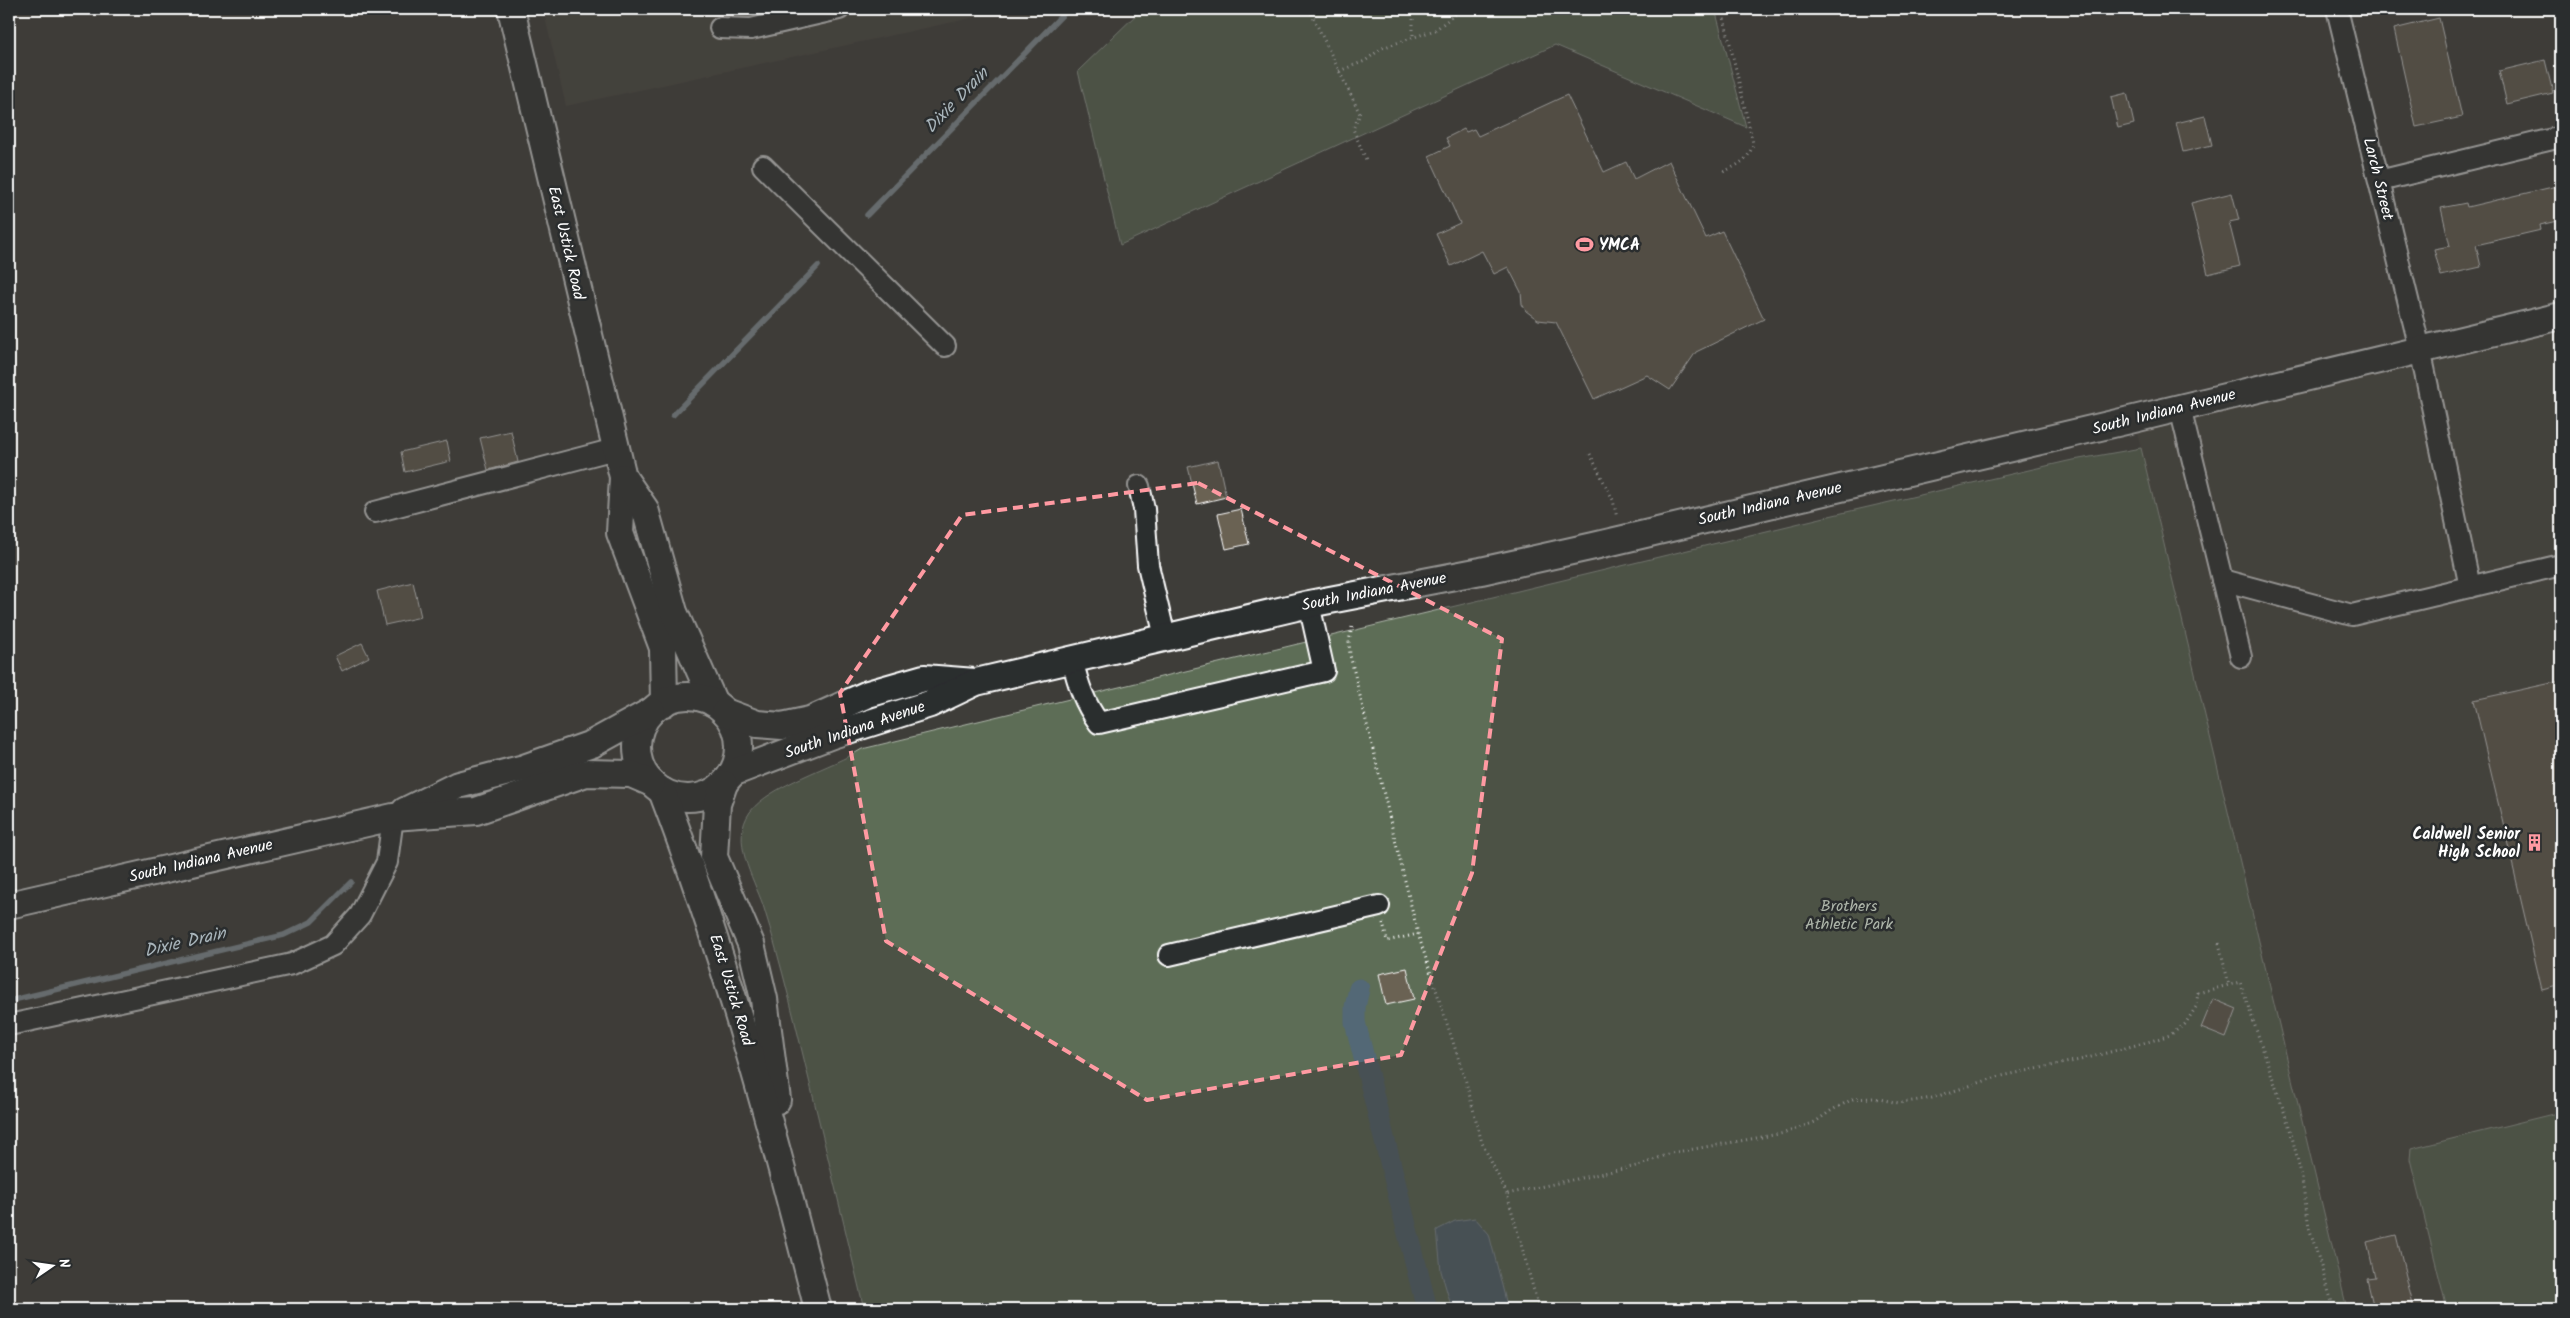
<svg xmlns="http://www.w3.org/2000/svg" width="2570" height="1318" font-family="Kalam,sans-serif">
  <style>
    .built { fill: #4c4841 }
    .green { fill: #5d6d56; stroke: #aeb6aa }
    .water { fill: #526876; stroke: #97a4ad }
    .lines { fill: none; stroke-linecap: round; stroke-linejoin: round }
    .stream { stroke: #97a4ad; stroke-width: 5.5 }
    .canal { stroke: #526876; stroke-width: 21 }
    .building { fill: #6b6253; stroke: #fff }
    .minor-casing { stroke: #fff; stroke-width: 24 }
    .major-casing { stroke: #fff; stroke-width: 30 }
    .path { stroke: #fff; stroke-width: 3; stroke-dasharray: 1 4; stroke-linecap: butt }
    .minor { stroke: #2a2d2e; stroke-width: 20 }
    .major { stroke: #2a2d2e; stroke-width: 26 }
    .marked { fill: none; stroke: #ff9aa2; stroke-width: 4; stroke-dasharray: 10 6; stroke-linejoin: round }
    .labels { text-anchor: middle; dominant-baseline: central; stroke-width: 5; stroke-linejoin: round; paint-order: stroke }
    .street-label { font-size: 16px; fill: #fff; stroke: #2a2d2e }
    .poi-label { font-size: 16px; font-weight: bold; fill: #fff; stroke: #2a2d2e; text-anchor: start }
    .park-label { font-size: 16px; fill: #aeb6aa; stroke: #2a2d2e }
    .water-label { font-size: 18px; font-style: italic; fill: #a8b4ba; stroke: #2a2d2e }
  </style>
  <rect width="100%" height="100%" fill="#3e3d39"/>
  <filter id="ink" filterUnits="userSpaceOnUse"><feTurbulence type="fractalNoise" baseFrequency=".02" numOctaves="2"/><feDisplacementMap in="SourceGraphic" scale="10" xChannelSelector="R" yChannelSelector="G"/><feConvolveMatrix kernelMatrix="1 2 1 2 8 2 1 2 1" color-interpolation-filters="sRGB"/></filter>
  <g filter="url(#ink)">
    <g class="built">
      <path d="M543,9H1013L566,106Z"/>
      <path d="M2561,316V1309H2347L2134,419Z"/>
    </g>
    <g class="green">
      <path d="M1142,9H1715L1746,127L1555,45L1120,245L1078,71Z"/>
      <path d="M2141,448L2347,1309H864C847,1236 829,1162 811,1088C796,1027 782,965 763,905C753,877 730,840 750,812C770,785 833,767 862,749L1829,516L2068,461Z"/>
      <path d="M2561,1112V1309H2447L2410,1159L2411,1149Z"/>
    </g>
    <path class="water" d="M1475,1218L1489,1234L1508,1309H1452L1441,1271L1437,1230L1455,1221Z"/>
    <g class="lines">
      <g class="stream">
        <path d="M867,215L1068,9"/>
        <path d="M673,415L818,266"/>
        <path d="M9,1001L284,935L311,922L351,882"/>
      </g>
      <path class="canal" d="M1359,989L1355,1007V1022L1427,1309"/>
    </g>
    <g class="building">
      <path d="M2439,18L2462,117L2416,127L2394,29Z"/>
      <path d="M2545,60L2553,93L2507,104L2499,71Z"/>
      <path d="M2127,93L2134,124L2118,128L2111,97Z"/>
      <path d="M1567,95L1604,172L1626,162L1634,179L1669,161L1706,238L1722,231L1764,319L1696,352L1670,390L1647,375L1594,399L1556,322L1538,320L1526,311L1522,304L1521,292L1508,267L1494,274L1482,251L1451,266L1436,234L1460,223L1429,156L1450,146L1446,138L1464,129L1466,132L1474,129L1478,136Z"/>
      <path d="M2205,116L2212,145L2183,152L2176,123Z"/>
      <path d="M2561,185V220L2540,225L2541,230L2476,245L2481,267L2441,276L2434,249L2450,246L2441,208L2466,203L2467,207Z"/>
      <path d="M2232,193L2239,220L2229,222L2240,266L2208,274L2191,203Z"/>
      <path d="M511,431L518,462L488,470L480,438Z"/>
      <path d="M447,441L451,461L405,472L401,452Z"/>
      <path d="M1218,460L1226,497L1197,504L1188,467Z"/>
      <path d="M1241,509L1249,544L1226,549L1218,514Z"/>
      <path d="M413,582L421,617L385,625L377,591Z"/>
      <path d="M362,643L369,657L342,671L335,656Z"/>
      <path d="M2561,681V985L2542,990L2474,700Z"/>
      <path d="M1407,968L1414,999L1386,1005L1379,974Z"/>
      <path d="M2213,999L2237,1009L2226,1038L2201,1028Z"/>
      <path d="M2396,1235L2414,1309H2374L2367,1279L2375,1278L2367,1242Z"/>
    </g>
    <g class="lines">
      <defs>
        <g id="minor">
          <path d="M2337,9L2420,349L2470,587"/>
          <path d="M720,28L751,29L839,9"/>
          <path d="M763,166L945,346"/>
          <path d="M2379,181L2561,137"/>
          <path d="M2180,408L2241,657"/>
          <path d="M1139,486L1144,509L1148,565L1165,637"/>
          <path d="M375,512L615,449"/>
          <path d="M2222,580L2352,615L2561,565"/>
          <path d="M1072,659C1078,684 1084,703 1099,723L1112,720L1324,671L1309,604"/>
          <path d="M1169,955L1379,906"/>
          <path d="M9,1025L292,964L333,945L360,915L387,862L393,817"/>
        </g>
        <g id="major">
          <path d="M511,9L623,477L620,533L663,648L664,703"/>
          <path d="M623,477L645,509L674,612L714,703"/>
          <circle cx="688" cy="747" r="51"/>
          <path d="M725,712L757,724L782,726L810,720L868,694L924,678L975,682"/>
          <path d="M732,773L832,735L930,704L976,682L1309,604L1481,571L1594,546L2134,419L2561,316"/>
          <path d="M724,784L717,804L714,857L751,944L764,999L777,1100"/>
          <path d="M662,791C727,960 774,1134 818,1309"/>
          <path d="M405,811L458,785L524,768L592,744L652,711"/>
          <path d="M9,905L393,817L476,811L586,773L631,774L652,783"/>
        </g>
      </defs>
      <use href="#minor" class="minor-casing"/>
      <use href="#major" class="major-casing"/>
      <g class="path">
        <path d="M1309,9L1360,114L1353,129L1367,162"/>
        <path d="M1413,9V37"/>
        <path d="M1722,9L1753,143C1749,161 1739,164 1723,172"/>
        <path d="M1339,71L1365,61L1382,48L1435,30L1462,9"/>
        <path d="M1590,454L1613,500L1617,518"/>
        <path d="M1352,627L1349,641L1350,655L1418,934L1466,1082L1482,1143L1507,1194"/>
        <path d="M1383,923L1387,941L1418,934"/>
        <path d="M2219,943L2229,985"/>
        <path d="M1539,1309L1507,1194L1641,1165L1671,1153L1785,1133L1815,1122L1832,1110L1853,1099L1874,1098L1899,1103L1932,1098L1997,1077L2080,1060L2151,1041L2170,1035L2185,1024L2196,1007L2198,993L2240,982L2290,1129L2301,1173L2309,1227L2334,1309"/>
      </g>
      <use href="#minor" class="minor"/>
      <use href="#major" class="major"/>
    </g>
  </g>
  <path d="M0 0H2570V1318H0ZM1198,483L1502,639L1472,873L1401,1055L1147,1100L886,941L840,693L962,515Z" fill="#3e3d39" fill-opacity=".55" fill-rule="evenodd"/>
  <path class="marked" d="M1198,483L1502,639L1472,873L1401,1055L1147,1100L886,941L840,693L962,515Z"/>
  <defs>
    <symbol id="stadium-bare" viewBox="-9 -9 18 18"><path d="M0-5a6.5 5 0 1 0 0 10a6.5 5 0 1 0 0-10ZM-3.5-1.8h7v3.6h-7Z" fill="#ff9aa2" stroke="#2a2d2e" stroke-width="2.5" paint-order="stroke"/></symbol>
    <symbol id="building-bare" viewBox="-9 -9 18 18"><path d="M-4-6H4V6H1V3H-1V6H-4ZM-2.5-4.3h1.7v1.8h-1.7ZM.8-4.3h1.7v1.8H.8ZM-2.5-1h1.7V.8h-1.7ZM.8-1h1.7V.8H.8Z" fill="#ff9aa2" stroke="#2a2d2e" stroke-width="2.5" paint-order="stroke"/></symbol>
  </defs>
  <g fill-rule="evenodd">
    <use href="#stadium-bare" x="1572" y="232" width="25" height="25"/>
    <use href="#building-bare" x="2522" y="830" width="25" height="25"/>
  </g>
  <g class="labels">
    <g class="street-label">
      <text transform="translate(2378 179) rotate(76)">Larch Street</text>
      <text transform="translate(566 243) rotate(77)">East Ustick Road</text>
      <text transform="translate(2164 412) rotate(-14)">South Indiana Avenue</text>
      <text transform="translate(1770 504) rotate(-13)">South Indiana Avenue</text>
      <text transform="translate(1374 592) rotate(-11)">South Indiana Avenue</text>
      <text transform="translate(855 730) rotate(-19)">South Indiana Avenue</text>
      <text transform="translate(201 861) rotate(-13)">South Indiana Avenue</text>
      <text transform="translate(731 990) rotate(73)">East Ustick Road</text>
    </g>
    <g class="poi-label">
      <text x="1599" y="245">YMCA</text>
      <text x="2520" y="834" text-anchor="end">Caldwell Senior<tspan x="2520" dy="18">High School</tspan></text>
    </g>
    <g class="park-label">
      <text x="1849" y="906">Brothers<tspan x="1849" dy="18">Athletic Park</tspan></text>
    </g>
    <g class="water-label">
      <text transform="translate(957 101) rotate(-46)">Dixie Drain</text>
      <text transform="translate(185 943) rotate(-13)">Dixie Drain</text>
    </g>
  </g>
  <rect width="2570" height="1318" fill="none" stroke="#2a2d2e" stroke-width="30"/>
  <rect x="15" y="15" width="2540" height="1288" fill="none" stroke="#fff" stroke-width="2" filter="url(#ink)"/>
  <g transform="translate(52 1266) rotate(77)" stroke="#2a2d2e" stroke-width="4" paint-order="stroke">
  <path d="M0-4L9 19L0 12L-9 19Z" fill="#ffffff"/>
  <text y="-8" font-size="14" font-weight="bold" text-anchor="middle" fill="#ffffff">N</text>
  </g>
</svg>
